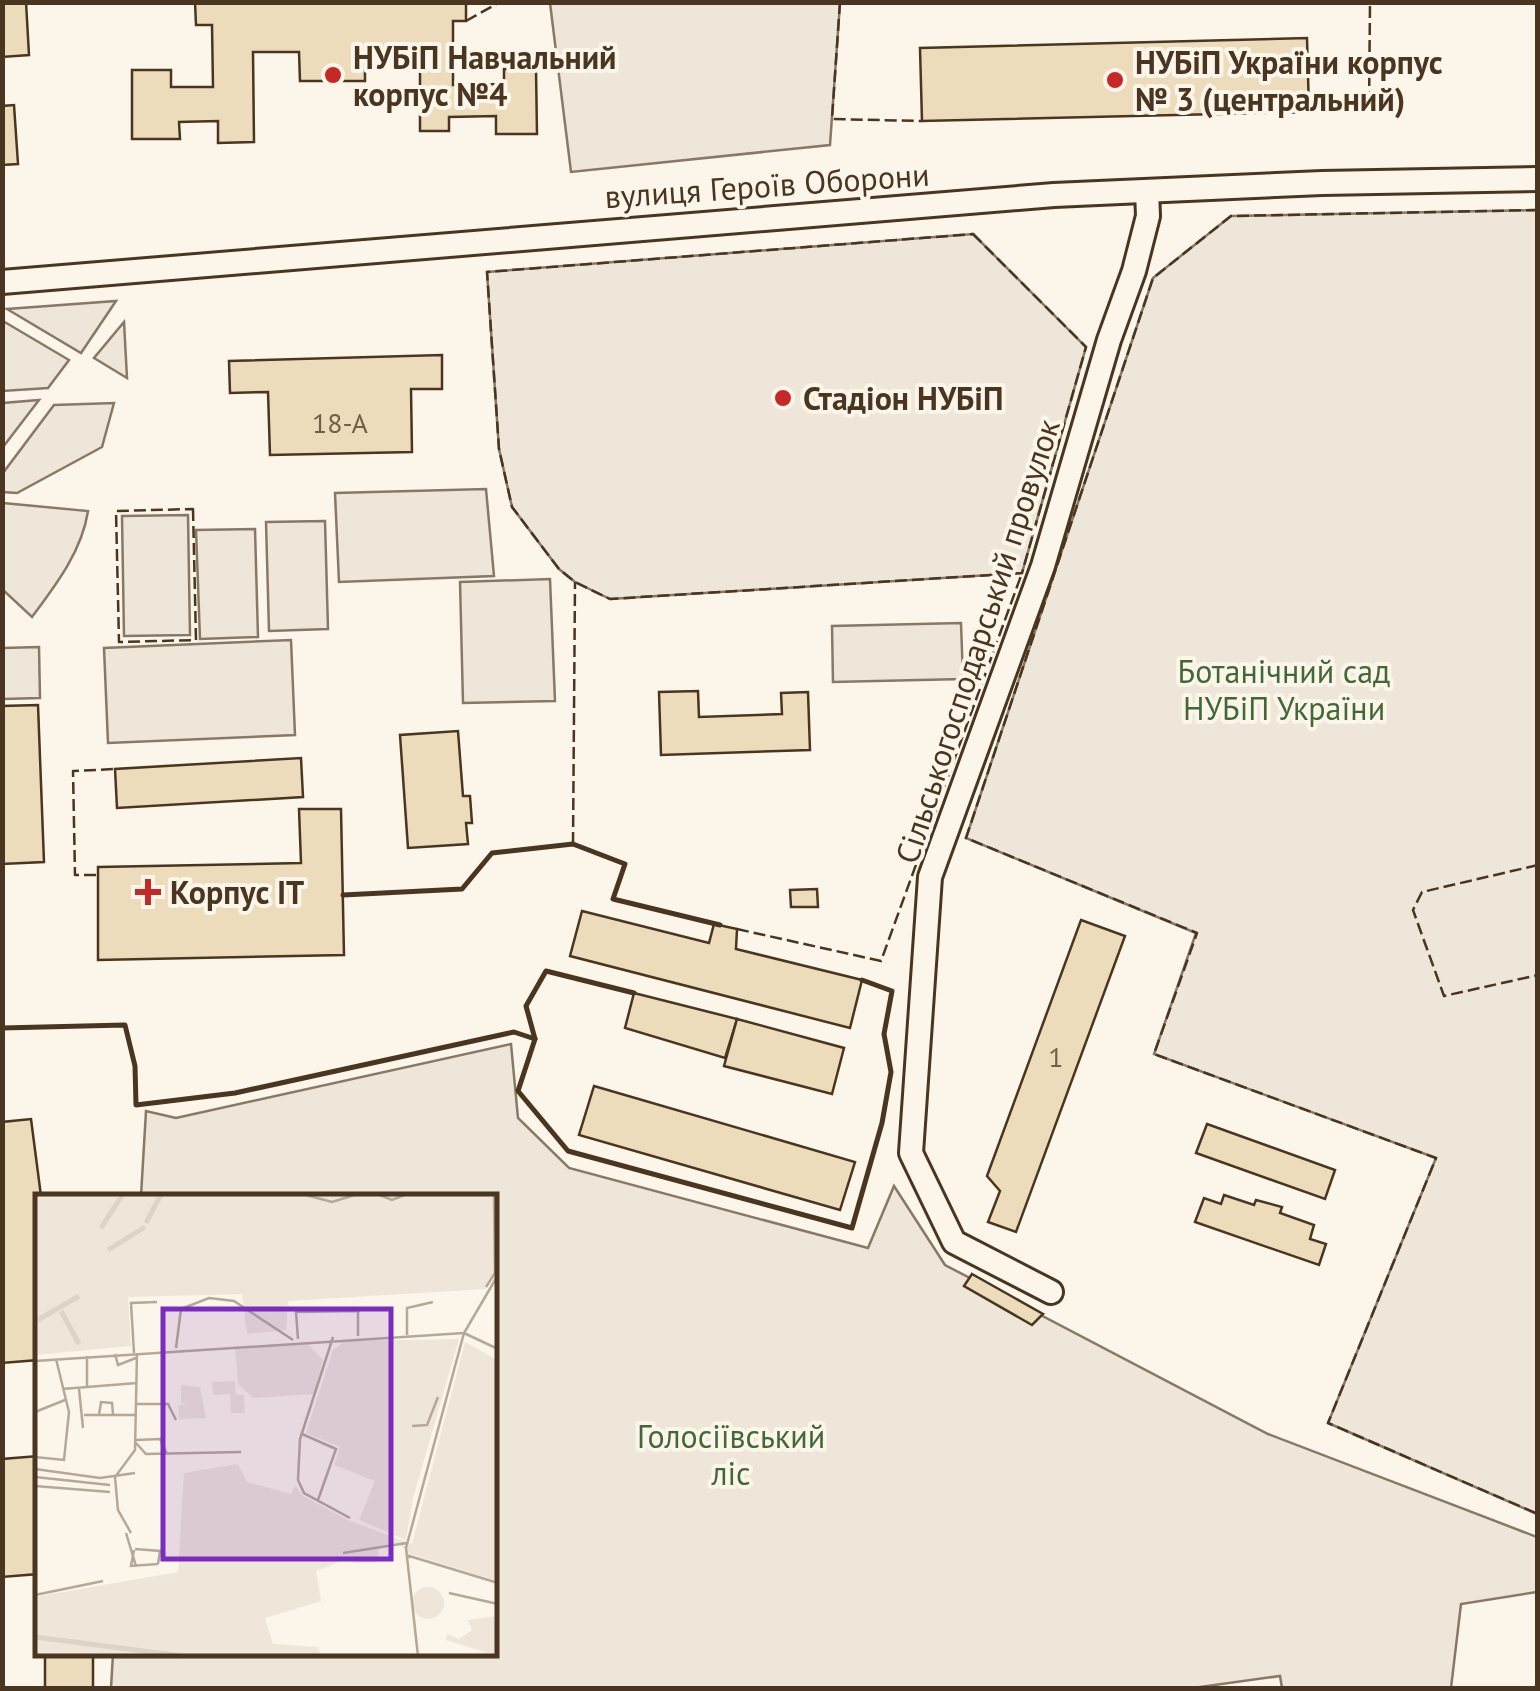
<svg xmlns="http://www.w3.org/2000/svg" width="1540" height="1691" font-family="'PT Sans',sans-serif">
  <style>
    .green { fill: #ede6d9; stroke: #887966; stroke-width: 2.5 }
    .building { fill: #ecdcbc; stroke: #4a3520; stroke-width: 2.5 }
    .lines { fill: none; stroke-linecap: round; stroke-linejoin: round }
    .minor-casing { stroke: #4a3520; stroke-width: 28 }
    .minor { stroke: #fbf6e9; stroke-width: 22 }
    .fence { stroke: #4a3520; stroke-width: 2.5; stroke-dasharray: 12 5; stroke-linecap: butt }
    .wall { stroke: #4a3520; stroke-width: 5 }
    .poi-dot { fill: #c62828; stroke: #fbf6e9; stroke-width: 4 }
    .labels { text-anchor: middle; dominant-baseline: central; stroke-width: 8; stroke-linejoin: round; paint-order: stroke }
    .number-label { font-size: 28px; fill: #725f47 }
    .poi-label { font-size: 32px; font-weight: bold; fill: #4a3520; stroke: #fbf6e9; text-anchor: start }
    .street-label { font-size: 32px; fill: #4a3520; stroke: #fbf6e9 }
    .park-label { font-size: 32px; fill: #436837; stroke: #fbf6e9 }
    .inset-river { fill: none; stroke: #dcd4c6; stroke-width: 5 }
    .inset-road { fill: none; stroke: #b4a999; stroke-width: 2.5 }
    .view { fill: #7b2cbf; fill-opacity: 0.15; stroke: #7b2cbf; stroke-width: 5 }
    .inset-edge { fill: none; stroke: #4a3520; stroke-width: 5 }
  </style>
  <rect width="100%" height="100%" fill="#fbf6e9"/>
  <g class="green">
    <path d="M550,3H840L830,145L571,172Z"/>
    <path d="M1537,210H1538L1537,1514L1328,1423L1436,1158L1154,1054L1196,933L966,838L1153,278L1231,216Z"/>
    <path d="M973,234L1086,347L1022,573L610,599L575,582L559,569L512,507L499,449L487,272Z"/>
    <path d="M116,301L81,353L7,309Z"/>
    <path d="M3,321L69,360L48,388L3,391Z"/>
    <path d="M124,322L127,378L94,358Z"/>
    <path d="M39,400L3,447V403Z"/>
    <path d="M114,403L102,447L17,493L3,492V473L54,405Z"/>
    <path d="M486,489L494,576L339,582L335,493Z"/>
    <path d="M3,503L88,511C82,551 56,585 32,617L3,590Z"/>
    <path d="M188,515L190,635L124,636L122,516Z"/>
    <path d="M325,521L328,629L269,631L266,522Z"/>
    <path d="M255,529L258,637L200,639L196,530Z"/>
    <path d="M550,579L555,701L463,703L460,582Z"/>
    <path d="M961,623L963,679L833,682L832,626Z"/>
    <path d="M291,640L295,735L108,743L104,648Z"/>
    <path d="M39,647L40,698L3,699V648Z"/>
    <path d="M511,1044L518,1118L569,1168L868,1248L894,1186L945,1265L1268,1434L1537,1537V1592L1461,1604L1451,1688H1282L1280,1676L1193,1688H111L113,1654H495V1196H141L146,1111L176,1118Z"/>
  </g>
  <g class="building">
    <path d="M2,2H26L29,55L2,57Z"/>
    <path d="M195,2H466V21H453V85L504,84V69H536L537,134H496V116L449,117V131H420V53H365V81H300L299,52H253L254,142L218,143V121L179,122L180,139H132V70H171V87H213L212,25H196Z"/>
    <path d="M1307,38L1309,112L922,121L920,48Z"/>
    <path d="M14,105L18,164L2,165V106Z"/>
    <path d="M442,355V389H411L412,452L270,455L268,392L230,393L229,361Z"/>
    <path d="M698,691L699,717L782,714L781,693L808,692L810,750L661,755L659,692Z"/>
    <path d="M38,705L44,862L2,864V706Z"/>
    <path d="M458,731L463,796H470L472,823H466L468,844L408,848L400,735Z"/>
    <path d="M301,758L303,797L117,808L115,769Z"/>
    <path d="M299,809H341L344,955L98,960V867L301,863Z"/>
    <path d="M817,889L818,907H791L790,890Z"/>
    <path d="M582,911L709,943L714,924L737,929L736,949L862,980L850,1028L570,956Z"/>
    <path d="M1081,920L1125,936L1016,1232L988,1222L1000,1191L987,1176Z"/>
    <path d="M634,993L737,1019L725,1058L625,1028Z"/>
    <path d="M737,1019L844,1048L832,1094L724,1066Z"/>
    <path d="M594,1086L855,1162L840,1210L579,1135Z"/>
    <path d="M31,1119L41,1196H38V1360L2,1363V1122Z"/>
    <path d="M1207,1124L1335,1170L1325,1199L1196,1153Z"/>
    <path d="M1224,1195L1254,1205L1256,1200L1282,1207L1280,1213L1314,1225L1310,1239L1326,1244L1319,1265L1195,1222L1204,1198L1221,1204Z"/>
    <path d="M972,1274L1043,1314L1032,1325L964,1286Z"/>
    <path d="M38,1456V1574L2,1577V1459Z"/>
    <rect x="45" y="1654" width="48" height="34"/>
  </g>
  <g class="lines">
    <defs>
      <g id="minor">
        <path d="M2,282L1054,195L1322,183L1538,179"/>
        <path d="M1051,1292L954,1242L911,1153L930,877L1043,566L1109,340L1134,271L1148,216L1147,191"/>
      </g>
    </defs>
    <use href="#minor" class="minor-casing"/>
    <use href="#minor" class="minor"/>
    <g class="fence">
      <path d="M840,2L832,119L922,121"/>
      <path d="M466,21L500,2"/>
      <path d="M1309,112L1369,111L1370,2"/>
      <path d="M1538,210L1231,216L1153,278L966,838L1197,933L1154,1054L1436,1158L1328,1423L1538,1514"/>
      <path d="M973,234L1086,347L1022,573L610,599L575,582L559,569L512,507L499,449L487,272Z"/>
      <path d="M193,509L196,640L119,642L116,511Z"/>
      <path d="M573,844L575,582"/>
      <path d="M1538,865L1422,892L1413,910L1444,996L1538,975"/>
      <path d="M96,875H75L73,771L115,769"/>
      <path d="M737,929L881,961L1022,573"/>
    </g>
    <g class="wall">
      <path d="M343,895L462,889L492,853L573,844L625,864L613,899L720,925"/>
      <path d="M634,993L546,971L526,1006L535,1039L518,1091L568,1151L852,1228L882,1123L891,1072L884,1034L892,991L862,980"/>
      <path d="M2,1028L125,1025L135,1066L136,1105L235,1093L514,1032L535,1039"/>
    </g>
  </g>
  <g class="poi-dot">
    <circle cx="333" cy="75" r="10"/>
    <circle cx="1115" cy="80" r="10"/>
    <circle cx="783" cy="398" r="10"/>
    <path d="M143 877h10v10h10v10h-10v10h-10v-10h-10v-10h10z"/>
  </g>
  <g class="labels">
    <g class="number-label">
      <text x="340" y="422">18-А</text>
      <text x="1056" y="1056">1</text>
    </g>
    <g class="poi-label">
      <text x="353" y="57">НУБіП Навчальний<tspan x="353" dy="37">корпус №4</tspan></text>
      <text x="1135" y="62">НУБіП України корпус<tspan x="1135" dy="37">№ 3 (центральний)</tspan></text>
      <text x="803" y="398">Стадіон НУБіП</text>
      <text x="170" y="892">Корпус ІТ</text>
    </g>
    <g class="street-label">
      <text transform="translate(767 185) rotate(-4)">вулиця Героїв Оборони</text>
      <text transform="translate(977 641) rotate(-72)">Сільськогосподарський провулок</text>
    </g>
    <g class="park-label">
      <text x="1284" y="671">Ботанічний сад<tspan x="1284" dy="37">НУБіП України</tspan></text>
      <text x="731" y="1436">Голосіївський<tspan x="731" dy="37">ліс</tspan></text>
    </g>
  </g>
  <g transform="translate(35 1194)">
    <rect width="462" height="462" fill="#fbf6e9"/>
    <path d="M0,0H462V80L450,95L253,107L251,136L212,140L207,100L93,103L96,152L0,161ZM424,145L378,304L371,346L324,326L340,287L299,271L305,253L271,239L298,156L310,147ZM430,148L462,166V387L373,359L364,350L344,353L342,369H318L317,363L281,377L286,407L230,424L238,450L283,453L286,462H0V403L143,378L149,279L203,270L212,288L256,300L260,291L268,302L315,327L377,350ZM272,149L288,166L279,200L218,204L203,190L200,155ZM200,187L201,201H209L210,219H196L195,200L178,201L177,188ZM146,191L165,193L171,224L144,225L143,211L153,210L146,209ZM377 409a16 16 0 1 1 32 0a16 16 0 1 1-32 0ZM462,422V462L411,446L412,440L424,445L437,436L433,426Z" fill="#ede6d9"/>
    <path class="inset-river" d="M111,29L126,0M66,34L88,0M73,56L110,33M26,117L44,150M3,126L44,102M0,443L147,462"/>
    <path class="inset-road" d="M267,0L297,8L323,0M342,0L357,6L372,0M451,93L460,79L459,0M429,139L463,155M372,141V114L398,108M298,143L265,245L263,286L269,299L315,324M263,145L261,118L323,117V142M141,154L146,115L174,104L199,107L258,146M99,159L96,109L122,108M80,160L83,171L101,164M52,162V194M0,167L429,139M27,195L102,189M44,195L48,234M102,210H133L141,226M0,218L30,206M49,221H101M64,221L66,208L77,209L78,220M377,232L392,231L403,203M267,240L301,255L283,306M101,246L125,245L132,260M101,249L111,260L206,258M0,263L29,266L34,218L21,165M0,275L65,284L100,279M0,283L75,291M0,292L75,298M91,339L101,372M96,339L83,316L80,283L100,256L102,159M100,355L125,357L123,370M99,356L96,372L123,370M308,359L372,349M371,361L463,389M414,399L463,410M0,401L68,387M383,462L371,354L429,139L463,81"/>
    <path class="view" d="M128,115H356V365H128Z"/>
    <rect width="462" height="462" class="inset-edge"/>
  </g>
  <rect width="1540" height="1691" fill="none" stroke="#4a3520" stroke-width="10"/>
</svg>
